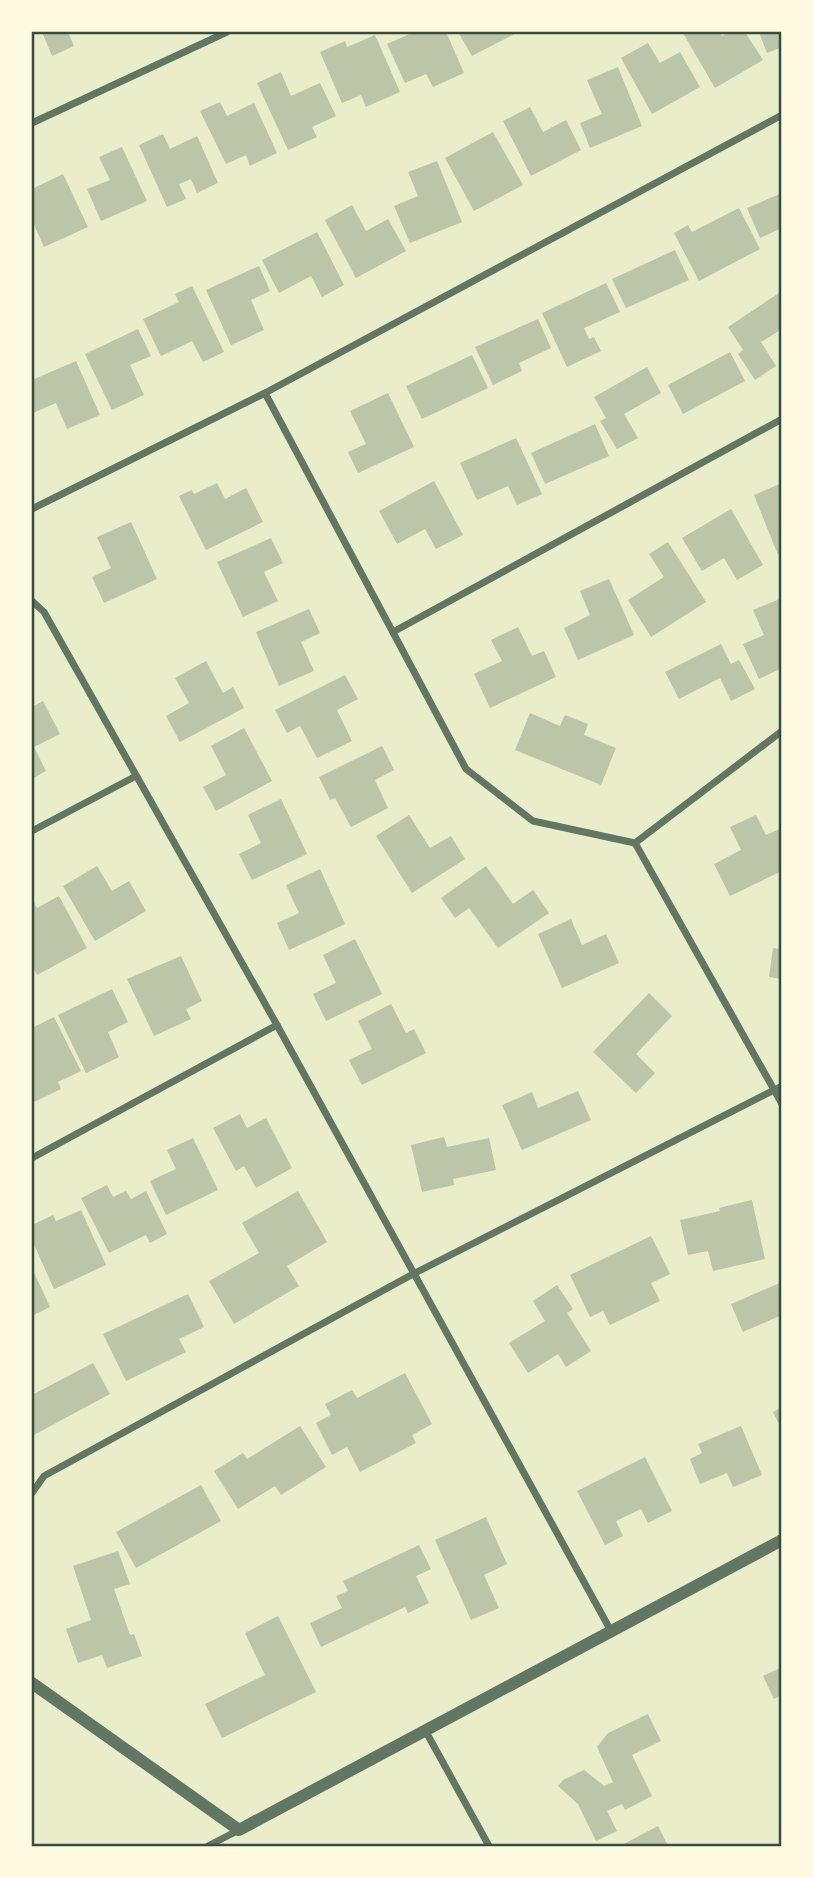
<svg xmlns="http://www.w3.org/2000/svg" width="813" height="1878" font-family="Cabin,sans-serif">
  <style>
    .building { fill: #bcc5a7 }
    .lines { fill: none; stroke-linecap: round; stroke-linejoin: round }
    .minor { stroke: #617663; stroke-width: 7 }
    .tertiary { stroke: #617663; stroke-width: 12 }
    .neatline { fill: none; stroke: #344e41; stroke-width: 2.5 }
  </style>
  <rect width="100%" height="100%" fill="#e9edc9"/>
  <g class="building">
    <path d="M42,32H68L74,46L52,56Z"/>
    <path d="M414,32H446L464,73L433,87L426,74L405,83L387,44Z"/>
    <path d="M458,32H518L472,56Z"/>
    <path d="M686,32H719L722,36L730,32H745L763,60L715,88L683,33Z"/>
    <path d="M759,32H782V47L767,53Z"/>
    <path d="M375,35L400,92L366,107L361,95L342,103L320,52L345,41L347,47Z"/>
    <path d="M648,43L660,63L680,52L700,87L652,114L621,58Z"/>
    <path d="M618,67L642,126L590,148L580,123L602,114L587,80Z"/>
    <path d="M281,72L291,96L320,83L336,116L312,127L317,137L288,150L257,83Z"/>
    <path d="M220,102L227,116L254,103L277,153L250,166L246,155L226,164L200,111Z"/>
    <path d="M530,107L543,132L566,120L581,150L531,176L503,121Z"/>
    <path d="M493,132L523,185L474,211L445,158Z"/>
    <path d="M163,134L170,149L197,136L218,183L197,193L191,179L179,184L186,199L167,207L139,145Z"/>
    <path d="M122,147L147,201L101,221L87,189L110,180L99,157Z"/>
    <path d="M437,161L462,222L410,243L394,206L418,196L408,172Z"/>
    <path d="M63,174L88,227L44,247L32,220V189Z"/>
    <path d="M782,193V228L760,238L747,208Z"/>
    <path d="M352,205L366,231L388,219L406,251L356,278L325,220Z"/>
    <path d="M739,208L760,249L699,281L674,233L688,225L692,232Z"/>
    <path d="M317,232L344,285L322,297L311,276L279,293L262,260Z"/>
    <path d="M675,250L689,280L626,308L612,279Z"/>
    <path d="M259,266L270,291L251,300L264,330L231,345L206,290Z"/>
    <path d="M606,283L620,312L584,328L589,339L594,337L601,351L567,367L542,313Z"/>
    <path d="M192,286L224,352L203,362L192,341L161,356L143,319L179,302L175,294Z"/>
    <path d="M779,293L782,297V329L761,342L776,366L755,380L738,354L743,350L728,327Z"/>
    <path d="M538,319L551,348L519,363L522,371L493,385L475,347Z"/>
    <path d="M138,329L151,356L130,365L144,395L112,410L85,354Z"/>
    <path d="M730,352L745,381L683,414L668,385Z"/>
    <path d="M472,355L488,388L422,419L406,386Z"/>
    <path d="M76,361L100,415L67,429L56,403L33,413L32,408V380Z"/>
    <path d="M647,367L661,393L624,414L638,438L617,449L600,421L606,418L594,397Z"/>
    <path d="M388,393L414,447L358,473L348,452L366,444L350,411Z"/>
    <path d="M595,424L609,456L545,484L531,453Z"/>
    <path d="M516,438L542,494L517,505L508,486L477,500L460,463Z"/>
    <path d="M434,481L463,535L436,549L425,529L397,544L379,511Z"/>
    <path d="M217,483L225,499L246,488L263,522L206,550L179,496L192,490L194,494Z"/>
    <path d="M782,483V553L778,555L754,495Z"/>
    <path d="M731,509L763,565L737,580L724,558L702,571L682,538Z"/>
    <path d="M131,522L157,579L104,603L92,577L111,568L97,537Z"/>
    <path d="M271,538L283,563L264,572L278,601L243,617L217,562Z"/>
    <path d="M668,542L706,602L651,637L628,600L664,577L649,554Z"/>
    <path d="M609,579L634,635L578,660L564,628L590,615L580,591Z"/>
    <path d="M782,598V668L759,679L743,644L764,635L753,610Z"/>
    <path d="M309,609L320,633L301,642L314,671L279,686L256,632Z"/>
    <path d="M518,627L532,656L544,651L556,677L490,708L474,674L502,661L491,640Z"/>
    <path d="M721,644L731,664L739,660L755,689L731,701L720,678L679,699L665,672Z"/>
    <path d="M206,661L223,693L233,687L244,708L180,742L166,716L189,703L175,678Z"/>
    <path d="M345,675L358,699L337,710L352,741L317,758L300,726L287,733L275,710Z"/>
    <path d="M43,701L60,734L34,747L46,771L32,779V707Z"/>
    <path d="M530,713L560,726L565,715L588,724L584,735L616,748L601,785L515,750Z"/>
    <path d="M244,728L272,781L216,811L203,787L226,775L211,746Z"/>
    <path d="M382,746L394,770L375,780L388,808L351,827L335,798L330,800L319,777Z"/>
    <path d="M281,799L307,854L252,880L239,854L261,843L248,815Z"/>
    <path d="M409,815L430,848L451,836L465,859L412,893L376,836Z"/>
    <path d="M756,815L766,835L782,828V871L730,896L714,864L741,850L730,827Z"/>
    <path d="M97,866L112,891L129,881L146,911L95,941L63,886Z"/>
    <path d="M486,866L513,904L533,890L549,913L498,948L469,908L455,918L441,898Z"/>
    <path d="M320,869L345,924L289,950L277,923L299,913L286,885Z"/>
    <path d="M59,896L87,948L37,975L32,966V898L37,908Z"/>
    <path d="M571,919L582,945L606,934L619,963L562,988L538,934Z"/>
    <path d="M355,939L382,994L326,1021L313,994L336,983L323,955Z"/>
    <path d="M773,948L782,949V979L769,977Z"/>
    <path d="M181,956L202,1001L186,1009L191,1019L154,1036L127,979Z"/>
    <path d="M112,989L128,1022L108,1032L119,1057L86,1073L58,1015Z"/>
    <path d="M649,993L672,1016L636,1054L655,1073L636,1093L593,1052Z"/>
    <path d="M391,1004L406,1033L414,1029L426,1053L362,1085L349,1060L372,1049L358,1021Z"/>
    <path d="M54,1017L81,1071L58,1082L61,1089L32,1103V1028Z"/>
    <path d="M578,1091L591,1120L522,1150L502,1105L532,1092L538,1108Z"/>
    <path d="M240,1114L247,1128L266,1118L292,1168L256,1188L244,1166L236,1171L213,1128Z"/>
    <path d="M444,1137L447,1147L489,1138L496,1170L453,1179L454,1185L422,1192L411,1145Z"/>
    <path d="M193,1138L218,1190L166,1215L150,1181L176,1169L167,1150Z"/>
    <path d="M107,1185L113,1197L126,1191L131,1199L146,1191L167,1234L150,1243L146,1235L109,1253L81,1198Z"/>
    <path d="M298,1191L327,1242L287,1266L299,1286L234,1324L209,1281L259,1253L242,1223Z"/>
    <path d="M752,1200L765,1259L713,1271L708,1251L688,1255L680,1220L720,1211L719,1208Z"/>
    <path d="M81,1210L106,1265L54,1289L32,1240V1225L53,1215L56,1221Z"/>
    <path d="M651,1236L670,1274L651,1283L660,1301L610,1325L603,1311L590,1317L570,1275Z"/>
    <path d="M32,1268L50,1307L32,1316Z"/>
    <path d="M782,1282V1315L743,1332L731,1304Z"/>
    <path d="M557,1285L573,1309L567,1313L591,1351L566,1367L558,1354L528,1373L509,1343L545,1321L533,1301Z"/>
    <path d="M188,1294L204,1327L179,1339L186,1352L126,1381L103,1334Z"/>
    <path d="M93,1363L110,1394L32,1436V1395Z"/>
    <path d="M405,1373L432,1424L412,1435L416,1443L360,1472L347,1447L332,1455L316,1423L331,1415L325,1404L352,1390L357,1398Z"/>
    <path d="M782,1407V1430L773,1412Z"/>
    <path d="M300,1426L326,1467L281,1495L275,1486L238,1509L214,1471L243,1453L247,1459Z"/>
    <path d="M741,1426L762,1475L733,1487L727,1473L700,1484L690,1459L702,1453L698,1444Z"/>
    <path d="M645,1457L672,1511L648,1523L641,1509L616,1521L623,1536L605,1545L577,1491Z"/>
    <path d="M201,1485L221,1521L136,1568L116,1532Z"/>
    <path d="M486,1517L507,1564L484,1575L499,1608L471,1620L435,1540Z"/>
    <path d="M419,1545L431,1569L416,1576L429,1603L408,1613L405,1607L321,1647L310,1623L342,1608L336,1596L348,1591L343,1581Z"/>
    <path d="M118,1551L130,1584L114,1589L130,1635L134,1634L142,1656L107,1668L102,1655L78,1663L66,1629L91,1620L73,1566Z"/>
    <path d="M278,1616L316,1692L222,1738L205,1704L265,1675L245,1633Z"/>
    <path d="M782,1667V1695L774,1699L763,1676Z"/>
    <path d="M648,1714L661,1741L632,1755L652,1796L625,1810L622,1804L607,1811L617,1831L596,1841L578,1804L558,1786L563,1780L584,1770L604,1786L613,1782L597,1747L608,1733Z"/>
    <path d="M658,1826L668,1846H620Z"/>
  </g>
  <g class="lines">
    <g class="minor">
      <path d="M32,123L227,32"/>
      <path d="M265,393L466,769L533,821L635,843L782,1104"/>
      <path d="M32,509L265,393L782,115"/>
      <path d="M32,601L44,612L277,1025L611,1631"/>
      <path d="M393,632L782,419"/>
      <path d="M32,831L136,776"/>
      <path d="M635,843L782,731"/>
      <path d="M32,1158L277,1025"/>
      <path d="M32,1493L44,1476L415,1273L782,1086"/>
      <path d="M425,1730L489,1846"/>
      <path d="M208,1846L239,1830"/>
    </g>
    <path class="tertiary" d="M32,1683L239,1830L782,1540"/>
  </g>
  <rect width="813" height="1878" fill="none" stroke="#fefae0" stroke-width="66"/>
  <rect x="33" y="33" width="747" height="1812" class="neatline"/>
</svg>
